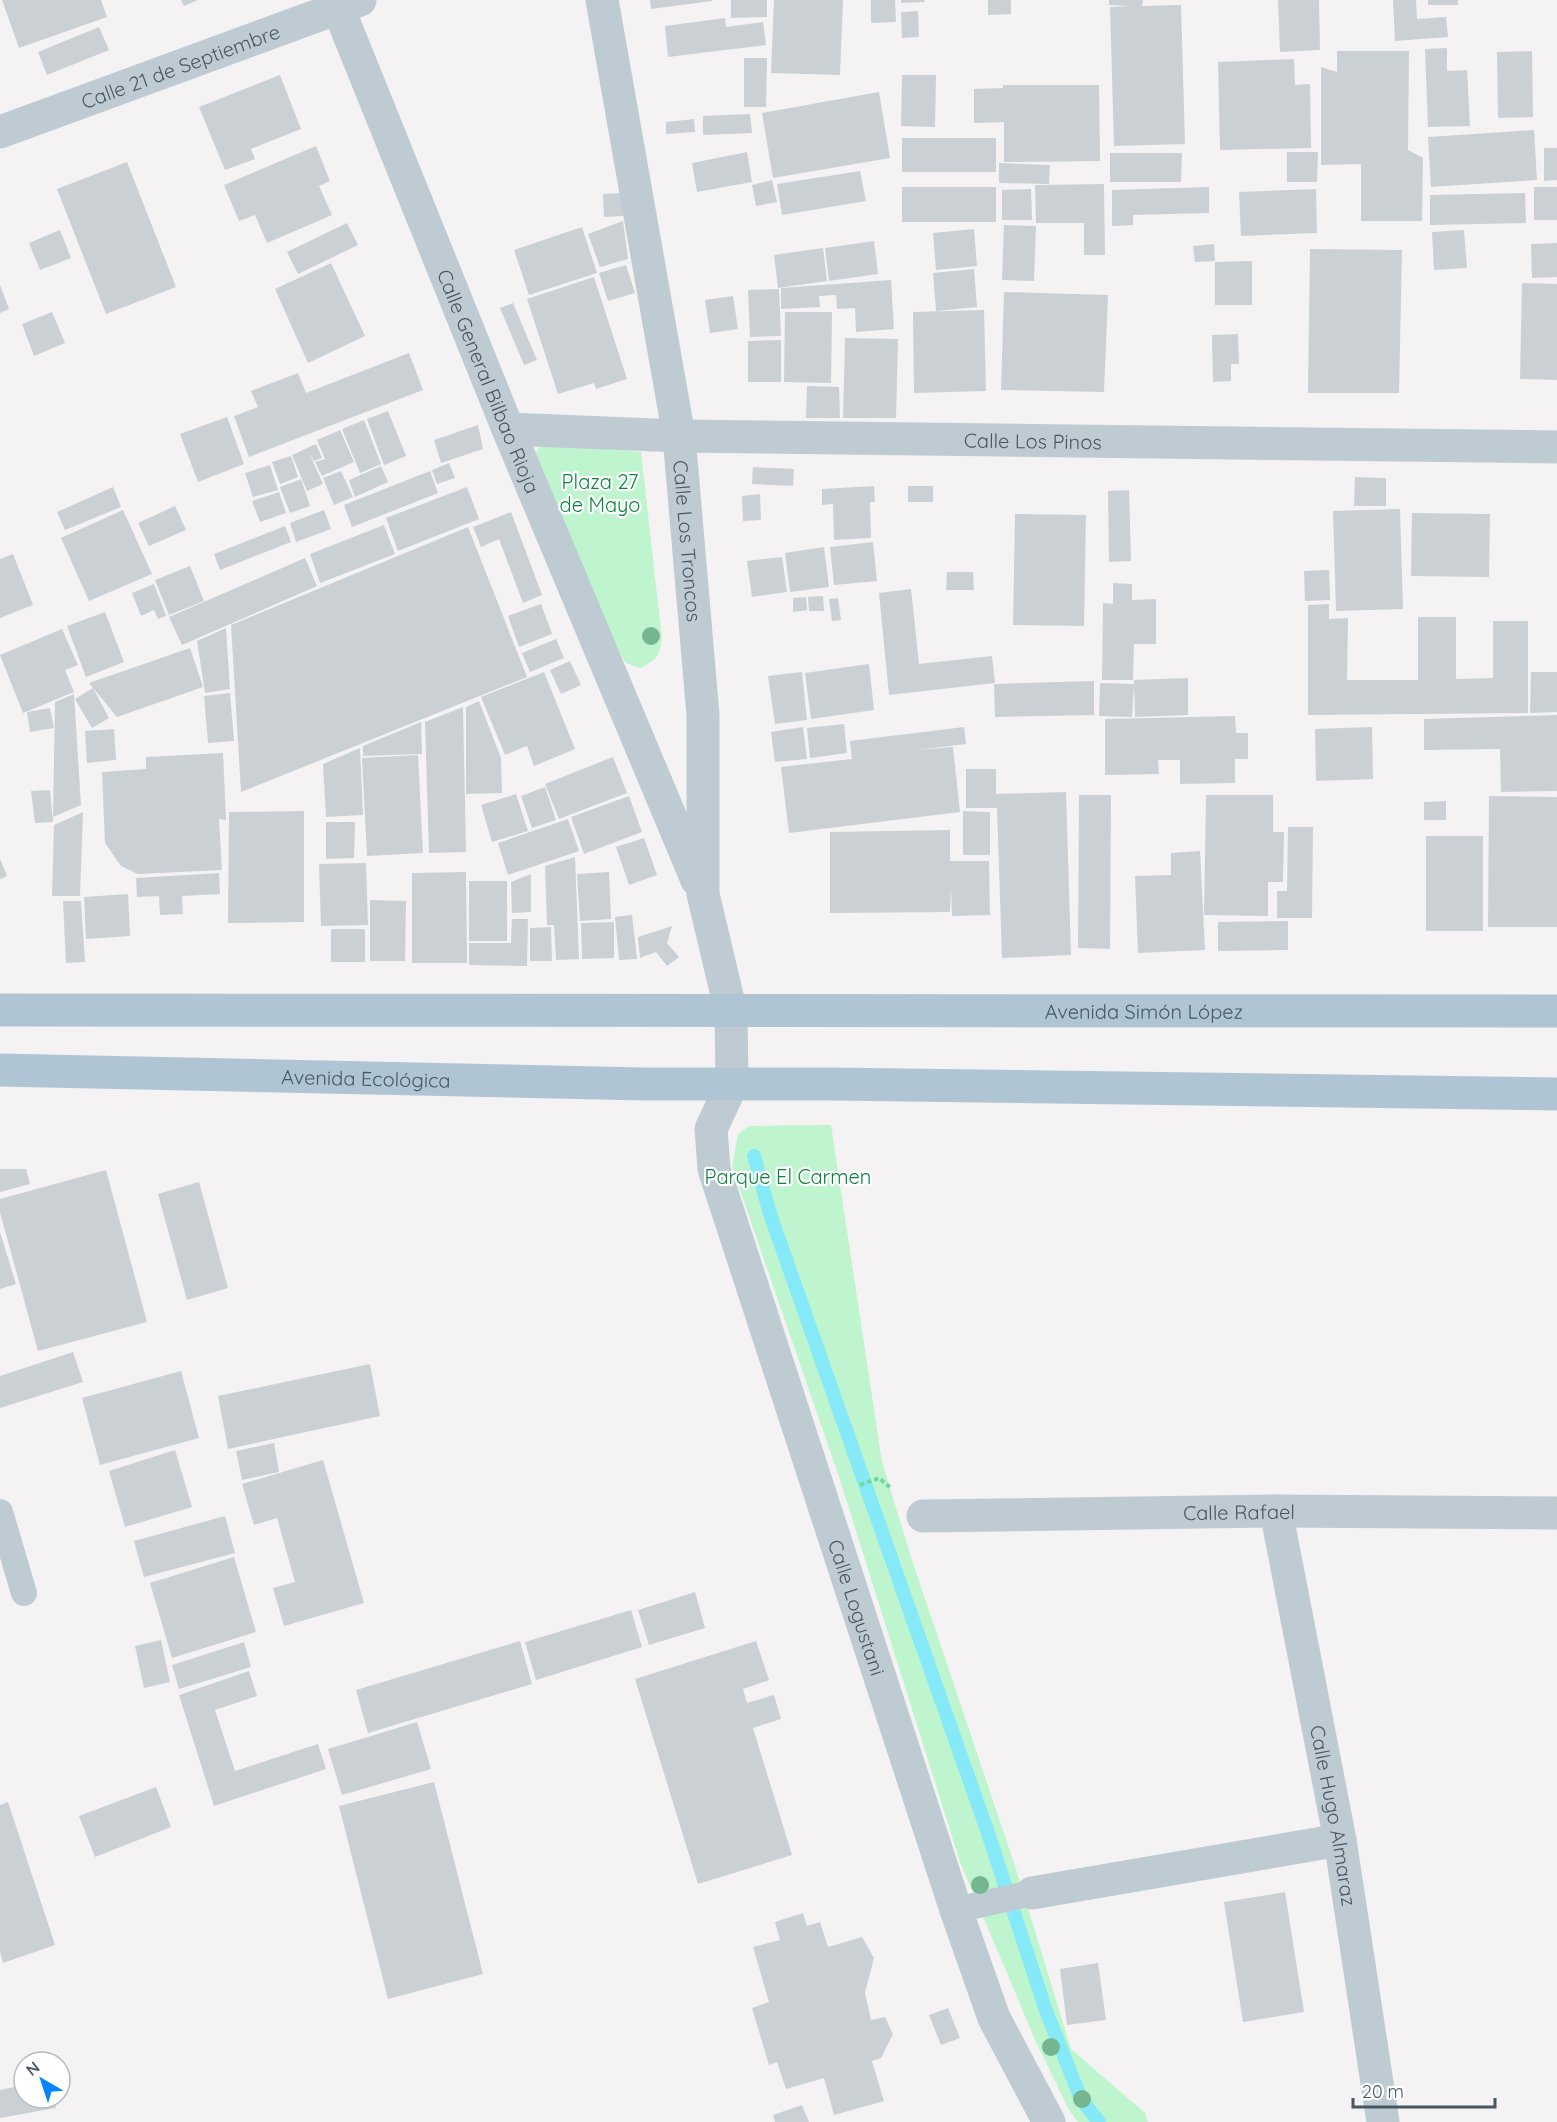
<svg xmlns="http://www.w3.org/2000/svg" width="1557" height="2122" font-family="Quicksand,sans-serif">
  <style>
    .green { fill: #bef5cf }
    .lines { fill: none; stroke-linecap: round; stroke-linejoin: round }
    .stream { stroke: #86e9f7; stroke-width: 14 }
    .building { fill: #cbd0d5 }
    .path { stroke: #71d89d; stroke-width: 4; stroke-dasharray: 4.5 3; stroke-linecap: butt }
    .service { stroke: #bfcbd3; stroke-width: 26 }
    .minor { stroke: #bfcbd3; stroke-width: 33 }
    .primary { stroke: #b0c5d4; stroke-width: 33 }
    .tree { fill: #75b58f }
    .labels { text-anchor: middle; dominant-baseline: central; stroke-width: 4.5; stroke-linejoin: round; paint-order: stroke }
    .street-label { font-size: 20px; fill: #475863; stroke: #fff }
    .park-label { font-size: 20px; fill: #0c833e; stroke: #fff }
  </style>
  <rect width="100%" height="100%" fill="#f5f2f3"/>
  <g class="green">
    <path d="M546,444L641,452L662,639C659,658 656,660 640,668L626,663L616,648L536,453L539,448Z"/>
    <path d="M831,1125L882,1462L911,1557L1016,1869L1071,2049L1145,2113L1148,2122H1078L1068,2108L1036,2042L960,1862L840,1480L732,1167L738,1134L749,1126Z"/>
  </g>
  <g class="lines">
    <path class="stream" d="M754,1156L770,1214L988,1833L1045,2008L1081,2099L1099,2122"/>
  </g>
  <g class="building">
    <path d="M2,0H101L107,17L19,48Z"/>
    <path d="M181,0H198L184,6Z"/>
    <path d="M650,0H712V1L651,9Z"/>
    <path d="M731,0H767V17L731,18Z"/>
    <path d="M774,0H843L840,75L771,73Z"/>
    <path d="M871,0H895L896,22L871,23Z"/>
    <path d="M901,0H924L925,2L901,3Z"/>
    <path d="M988,0H1011V14L988,15Z"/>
    <path d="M1109,0H1143L1142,6L1181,5L1185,144L1114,146L1110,7L1132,6L1109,5Z"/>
    <path d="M1278,0H1319L1320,50L1280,52Z"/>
    <path d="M1393,0H1416L1417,19L1446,17L1448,37L1395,41Z"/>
    <rect x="1428" y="0" width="30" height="5"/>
    <path d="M918,11L919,37L902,38L901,12Z"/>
    <path d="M725,18L726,27L763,22L766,45L668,57L665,26Z"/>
    <path d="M99,27L109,50L47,75L38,52Z"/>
    <path d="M1447,48V71L1467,70L1470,126L1428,127L1425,49Z"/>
    <path d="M1337,51H1409L1408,150L1423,158L1422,221H1361V164L1321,165V67L1337,72Z"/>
    <path d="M1532,51L1533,117L1498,118L1497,52Z"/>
    <path d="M744,58H767L766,107H744Z"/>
    <path d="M1294,59L1295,85L1310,84L1311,148L1220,150L1218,62Z"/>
    <path d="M280,75L301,129L251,149L255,159L225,170L199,107Z"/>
    <path d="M902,75H936L935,127L901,126Z"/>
    <path d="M1003,85H1099L1100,161L1004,162V122L974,123V89L1003,88Z"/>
    <path d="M879,92L890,158L773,178L762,113Z"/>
    <path d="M750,114L752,133L703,135V116Z"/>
    <path d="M694,119L695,132L666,134V122Z"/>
    <path d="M1534,130L1537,180L1431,187L1428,137Z"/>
    <rect x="902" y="138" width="94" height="34"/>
    <path d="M316,146L330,181L319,186L332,215L267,243L255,215L239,221L224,185Z"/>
    <path d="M1544,148H1557V180L1544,181Z"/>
    <path d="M747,152L752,182L697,192L692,163Z"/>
    <path d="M1287,152H1318L1317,182H1287Z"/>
    <path d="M1110,153H1182L1181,182H1110Z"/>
    <path d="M127,162L176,287L106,314L57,189Z"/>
    <path d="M999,163L1050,165L1049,184L999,183Z"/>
    <path d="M860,171L866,201L782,215L777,184Z"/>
    <path d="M772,180L777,202L756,206L752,185Z"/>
    <path d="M1104,184L1105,255H1084V223H1036L1035,185Z"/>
    <rect x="902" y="187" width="94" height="35"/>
    <path d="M1209,187V213L1133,215V225L1112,226V190Z"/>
    <rect x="1534" y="187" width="23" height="33"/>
    <path d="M1031,189L1032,220H1002V190Z"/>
    <path d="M1316,189L1317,233L1241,236L1239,192Z"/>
    <path d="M622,193L623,216L604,217L603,194Z"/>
    <path d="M1525,193L1526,223L1430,225V195Z"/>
    <path d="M623,221L628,259L600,267L588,234Z"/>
    <path d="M347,223L358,245L298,274L287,252Z"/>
    <path d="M1004,225L1036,226L1034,281L1002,280Z"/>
    <path d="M582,227L597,273L529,295L514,250Z"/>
    <path d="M974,229L977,266L936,270L933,233Z"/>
    <path d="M60,230L71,258L40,270L29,243Z"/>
    <path d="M1464,230L1467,268L1434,270L1432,232Z"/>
    <path d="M874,241L878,274L829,281L825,248Z"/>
    <path d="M1557,243V277L1532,278L1531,244Z"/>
    <path d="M1214,244L1215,261L1195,262L1193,246Z"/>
    <path d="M823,248L827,281L778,288L774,255Z"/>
    <path d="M1310,249L1402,250L1399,393H1308Z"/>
    <path d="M1252,261V305H1215V262Z"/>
    <path d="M331,263L365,336L308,363L275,289Z"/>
    <path d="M626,265L635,293L608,301L599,273Z"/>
    <path d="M974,269L977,307L936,311L933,273Z"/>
    <path d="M594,277L627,379L596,389L594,383L558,394L527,299Z"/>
    <path d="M891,280L894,329L856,332L855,308L837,309L836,295L819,296L820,307L781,309V288Z"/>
    <path d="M1522,283L1557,284V380L1520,379Z"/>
    <path d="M0,285L9,309L0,313Z"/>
    <path d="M779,289L781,336L750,337L748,290Z"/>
    <path d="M1004,292L1108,295L1104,392L1001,390Z"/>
    <path d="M733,296L738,329L710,333L705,300Z"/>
    <path d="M513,303L537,360L524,365L500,308Z"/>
    <path d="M984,310L986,391L914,393L913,312Z"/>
    <path d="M52,312L65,343L34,356L22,324Z"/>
    <path d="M785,312H832L831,383L784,382Z"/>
    <path d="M1238,334L1239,364H1231V381L1213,382L1212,335Z"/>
    <path d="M845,338L898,339L896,418H843Z"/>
    <path d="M781,340V382H748V341Z"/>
    <path d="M409,353L423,390L249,457L234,416L258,407L251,391L298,373L306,393Z"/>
    <path d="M807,386L839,387L840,418H806Z"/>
    <path d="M388,411L406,456L384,465L367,419Z"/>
    <path d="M227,417L244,464L198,482L180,434Z"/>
    <path d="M364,420L381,464L360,473L342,429Z"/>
    <path d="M478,425L483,449L441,463L434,440Z"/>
    <path d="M340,430L354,462L322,476L315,462L325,459L317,440Z"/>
    <path d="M316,444L322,458L314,461L310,455L323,484L307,491L292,455Z"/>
    <path d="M291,456L298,477L280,484L272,462Z"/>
    <path d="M449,463L455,478L437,484L432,470Z"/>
    <path d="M270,465L278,490L253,497L245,473Z"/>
    <path d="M381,466L388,482L355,497L349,480Z"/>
    <path d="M753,467L794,469L793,486L752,484Z"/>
    <path d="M341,471L353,497L334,505L323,478Z"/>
    <path d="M430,471L438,493L352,527L344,505Z"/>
    <path d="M1355,477L1386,478V506H1354Z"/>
    <path d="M301,479L310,506L290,513L280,487Z"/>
    <path d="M874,486L875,502H870L871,538L834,540L833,504L822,505V489Z"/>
    <rect x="908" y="486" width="25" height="16"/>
    <path d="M113,487L121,507L65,530L57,512Z"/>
    <path d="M467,487L479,519L398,551L386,518Z"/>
    <path d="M1129,490L1131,561L1109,562L1108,491Z"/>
    <path d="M279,492L286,513L260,522L252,501Z"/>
    <path d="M760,494L761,520L743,521L742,496Z"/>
    <path d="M175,506L186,530L149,546L138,523Z"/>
    <path d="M1400,509L1403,609L1336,611L1333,511Z"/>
    <path d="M123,510L152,574L89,601L61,538Z"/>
    <path d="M324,510L331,529L296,542L290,523Z"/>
    <path d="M511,512L542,595L523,603L499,539L481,547L473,527Z"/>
    <path d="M1412,513L1490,514L1489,577L1411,576Z"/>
    <path d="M1015,514L1086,515L1084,626L1013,625Z"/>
    <path d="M384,525L395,554L320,583L310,554Z"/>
    <path d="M285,526L291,542L220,570L214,554Z"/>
    <path d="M468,527L527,677L241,792L231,625Z"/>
    <path d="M873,542L877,581L834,585L830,547Z"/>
    <path d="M824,547L829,587L790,592L785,553Z"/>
    <path d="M13,554L33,605L0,618V559Z"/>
    <path d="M782,557L787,592L752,597L747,561Z"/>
    <path d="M305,558L317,586L182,645L169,617Z"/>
    <path d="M190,566L204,601L169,615L155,580Z"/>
    <path d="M1329,570L1330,600L1305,601L1304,571Z"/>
    <path d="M947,572H973L974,590H946Z"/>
    <path d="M1113,583L1132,584V600L1156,599V644H1134L1133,680H1102L1103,603L1113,604Z"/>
    <path d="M154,584L166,616L158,619L154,610L141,616L132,593Z"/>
    <path d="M911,589L919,664L992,656L995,683L889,695L879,593Z"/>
    <path d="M823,596L824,611H809L808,597Z"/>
    <path d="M806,597L807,610L793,612V598Z"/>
    <path d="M838,598L841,620L832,621L829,599Z"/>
    <path d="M541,604L552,634L519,647L508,616Z"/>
    <path d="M1329,604V619L1348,618L1347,680H1418V617H1456V679L1493,678V621H1528V713L1308,715V605Z"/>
    <path d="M105,612L124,662L86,677L67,626Z"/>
    <path d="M226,628L230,689L205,693L197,641Z"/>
    <path d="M62,629L78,665L65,670L74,692L23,713L0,655Z"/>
    <path d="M556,639L564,658L530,672L522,653Z"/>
    <path d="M190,648L203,687L117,717L89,683Z"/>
    <path d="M570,661L581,685L561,694L550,670Z"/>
    <path d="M869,664L874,710L811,719L805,673Z"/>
    <path d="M544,672L575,749L534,766L527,746L505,755L481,697Z"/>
    <path d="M802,672L807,720L775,724L768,676Z"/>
    <path d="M1531,672H1557V712L1530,713Z"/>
    <path d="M1188,678V715L1135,717L1134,680Z"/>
    <path d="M1094,681V715L995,717L994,684Z"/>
    <path d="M1100,683L1134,684L1132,717L1099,716Z"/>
    <path d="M93,688L109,718L92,728L75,699Z"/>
    <path d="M230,693L234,741L208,743L204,696Z"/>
    <path d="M74,694L81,805L53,817L55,702Z"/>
    <path d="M479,701L501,758L502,793L466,794V707Z"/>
    <path d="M463,707L466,852L429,853L425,722Z"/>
    <path d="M50,708L54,728L30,732L27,712Z"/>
    <path d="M1557,715V791L1501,792L1500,749L1424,750V719Z"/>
    <path d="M1235,716L1236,733H1248V759H1235V783L1180,784V760H1158L1159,774L1105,775V719Z"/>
    <path d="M421,722L422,754L363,756V746Z"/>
    <path d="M844,724L847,753L810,758L807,728Z"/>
    <path d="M803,727L807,759L775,762L771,732Z"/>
    <path d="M964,727L966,744L917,750L953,747L960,812L789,833L781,767L852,759L850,741Z"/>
    <path d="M1372,727L1373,779L1316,781L1315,729Z"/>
    <path d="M114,729L116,760L87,763L85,731Z"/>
    <path d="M360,748L363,815L326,817L323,764Z"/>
    <path d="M223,753L226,820L219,819L222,870L138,874L121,866L105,843L102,772L146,769V757Z"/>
    <path d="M418,755L423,853L367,856L362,758Z"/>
    <path d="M613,757L627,793L559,819L545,784Z"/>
    <path d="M966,769H996V794L1066,792L1071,955L1002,958L997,808H966Z"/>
    <path d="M545,787L556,820L532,828L521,796Z"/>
    <path d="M50,790L53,822L35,823L31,791Z"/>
    <path d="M516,794L528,831L492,842L481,805Z"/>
    <path d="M1079,795H1111L1110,949L1078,948Z"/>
    <path d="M1206,795H1273V832H1284L1283,882H1268V916L1204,915Z"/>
    <path d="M629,796L642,832L584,854L571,817Z"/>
    <path d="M1489,796L1557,797V927H1488Z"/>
    <path d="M1446,801V820H1424V802Z"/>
    <path d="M304,811V922L228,923L229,812Z"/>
    <path d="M963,811L990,812V855H963Z"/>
    <path d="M83,812L80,896H52L54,825Z"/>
    <path d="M568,819L579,851L508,875L498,843Z"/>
    <path d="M326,822H355L354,858L326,859Z"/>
    <path d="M1288,827H1313L1312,918H1277V891H1287Z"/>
    <path d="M950,830V861H989L990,915L952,916L951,887L950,912L830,913V832Z"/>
    <rect x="1426" y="836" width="57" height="95"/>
    <path d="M644,838L657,875L629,885L616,847Z"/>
    <path d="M1200,851L1205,950L1138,953L1135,876L1171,875V853Z"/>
    <path d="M575,857L579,959L556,960L554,925H547L545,866Z"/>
    <path d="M0,859L7,876L0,879Z"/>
    <path d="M366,863L368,925L321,926L319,864Z"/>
    <path d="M466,872L467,963H412V873Z"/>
    <path d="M609,872L611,919L580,921L577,874Z"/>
    <path d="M219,873L220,894L182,896L183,914L160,915L159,896L137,897L136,878Z"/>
    <path d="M531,874V912L512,913L511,882Z"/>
    <rect x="469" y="881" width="38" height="60"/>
    <path d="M128,894L130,936L86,939L84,897Z"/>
    <path d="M370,900L406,901L405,961H370Z"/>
    <path d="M63,901H81L85,962L66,963Z"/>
    <path d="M632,915L637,959L619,960L615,917Z"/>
    <path d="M512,919H528L527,966L469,965V943H511Z"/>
    <path d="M1288,921V950L1218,951V922Z"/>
    <path d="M614,922V958L582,959L581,923Z"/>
    <path d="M672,926L667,943L679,957L667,966L656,952L640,958L638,937Z"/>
    <path d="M551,927L552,961H530V928Z"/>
    <rect x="331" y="929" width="34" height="33"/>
    <path d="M0,1169H26L30,1184L0,1192Z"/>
    <path d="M106,1170L147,1322L38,1351L0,1212V1199Z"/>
    <path d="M199,1182L228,1288L187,1300L158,1194Z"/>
    <path d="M0,1232L16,1284L0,1289Z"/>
    <path d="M73,1352L83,1382L0,1408V1376Z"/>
    <path d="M370,1364L380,1416L228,1449L218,1396Z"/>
    <path d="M181,1371L199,1438L100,1465L82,1398Z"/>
    <path d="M274,1443L279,1472L242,1480L236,1451Z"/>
    <path d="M175,1450L192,1507L125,1527L109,1471Z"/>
    <path d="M323,1460L364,1603L284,1626L273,1588L295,1582L277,1518L254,1525L242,1484Z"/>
    <path d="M225,1516L235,1553L144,1577L134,1541Z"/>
    <path d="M234,1557L256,1632L172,1658L150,1583Z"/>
    <path d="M695,1592L705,1628L649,1645L638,1610Z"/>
    <path d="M631,1610L642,1647L536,1680L525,1642Z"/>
    <path d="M161,1640L170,1682L144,1688L135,1646Z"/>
    <path d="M520,1641L532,1684L368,1733L356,1690Z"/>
    <path d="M756,1641L769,1680L743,1689L747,1703L774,1695L781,1719L753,1728L792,1855L698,1884L635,1679Z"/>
    <path d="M244,1642L251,1667L179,1689L172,1665Z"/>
    <path d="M249,1671L257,1696L215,1710L235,1771L318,1744L326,1769L214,1806L179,1695Z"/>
    <path d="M417,1722L431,1769L342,1795L328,1749Z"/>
    <path d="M434,1782L483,1974L388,1999L339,1806Z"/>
    <path d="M156,1787L171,1827L95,1857L79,1816Z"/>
    <path d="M8,1802L55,1945L3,1963L0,1952V1805Z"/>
    <path d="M1285,1892L1304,2012L1243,2022L1224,1902Z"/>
    <path d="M803,1913L807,1926L820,1922L828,1947L862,1937L874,1958L865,1993L871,2020L885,2017L893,2034L881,2058L872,2061L884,2101L834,2115L824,2078L786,2089L777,2062L769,2065L752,2008L769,2002L753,1947L780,1940L775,1922Z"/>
    <path d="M1098,1963L1106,2020L1067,2025L1060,1969Z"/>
    <path d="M948,2008L960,2038L941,2045L929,2015Z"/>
    <path d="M24,2085V2098H54L56,2108L0,2118V2090Z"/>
    <path d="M802,2105L809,2122H775L773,2115Z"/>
  </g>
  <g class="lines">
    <path class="path" d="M860,1485L879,1478L892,1489"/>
    <g class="service">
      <path d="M0,1512L24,1593"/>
      <path d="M956,1910L1032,1893"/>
    </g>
    <g class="minor">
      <path id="s1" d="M335,0L508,429L697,880"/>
      <path id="s2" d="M602,0L679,436L703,715V894L731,1012L732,1084L711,1129L714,1169L956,1910L994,2018L1049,2122"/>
      <path id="s3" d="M0,132L360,0"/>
      <path id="s4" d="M508,429L679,436L1557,447"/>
      <path id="s5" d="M1276,1511L1340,1840L1383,2122"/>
      <path id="s6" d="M923,1516L1276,1511L1557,1513"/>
      <path d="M1032,1893L1340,1840"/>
    </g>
    <g class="primary">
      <path id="s7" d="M0,1010L1557,1011"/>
      <path id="s8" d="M0,1070L645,1084H830L1557,1094"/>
    </g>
  </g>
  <g class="tree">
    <circle cx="651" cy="636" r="9"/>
    <circle cx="980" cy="1885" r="9"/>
    <circle cx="1051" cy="2047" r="9"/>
    <circle cx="1082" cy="2099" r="9"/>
  </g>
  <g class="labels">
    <g class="street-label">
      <text stroke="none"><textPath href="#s3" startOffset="192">Calle 21 de Septiembre</textPath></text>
      <text stroke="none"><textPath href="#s1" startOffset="411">Calle General Bilbao Rioja</textPath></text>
      <text stroke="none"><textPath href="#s4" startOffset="525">Calle Los Pinos</textPath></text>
      <text stroke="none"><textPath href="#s2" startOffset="548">Calle Los Troncos</textPath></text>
      <text stroke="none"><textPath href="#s7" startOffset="1144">Avenida Simón López</textPath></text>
      <text stroke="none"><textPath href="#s8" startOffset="366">Avenida Ecológica</textPath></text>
      <text stroke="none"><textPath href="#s6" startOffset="316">Calle Rafael</textPath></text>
      <text stroke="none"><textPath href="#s2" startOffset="1646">Calle Logustani</textPath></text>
      <text stroke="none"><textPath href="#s5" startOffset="310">Calle Hugo Almaraz</textPath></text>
    </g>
    <g class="park-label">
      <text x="600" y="481">Plaza 27<tspan x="600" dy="23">de Mayo</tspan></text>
      <text x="788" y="1176">Parque El Carmen</text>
    </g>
  </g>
  <g transform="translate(42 2080) rotate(321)"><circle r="28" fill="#ffffff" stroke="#b5bcc1" stroke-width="1.5"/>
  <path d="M0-4.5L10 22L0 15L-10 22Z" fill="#0586fd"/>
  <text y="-9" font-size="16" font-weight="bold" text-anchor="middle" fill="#475863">N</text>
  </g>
  <path d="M1353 2098v9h142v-9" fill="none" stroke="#475863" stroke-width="3"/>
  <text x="1362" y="2098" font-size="18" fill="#475863" stroke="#ffffff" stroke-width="4.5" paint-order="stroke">20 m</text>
</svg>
